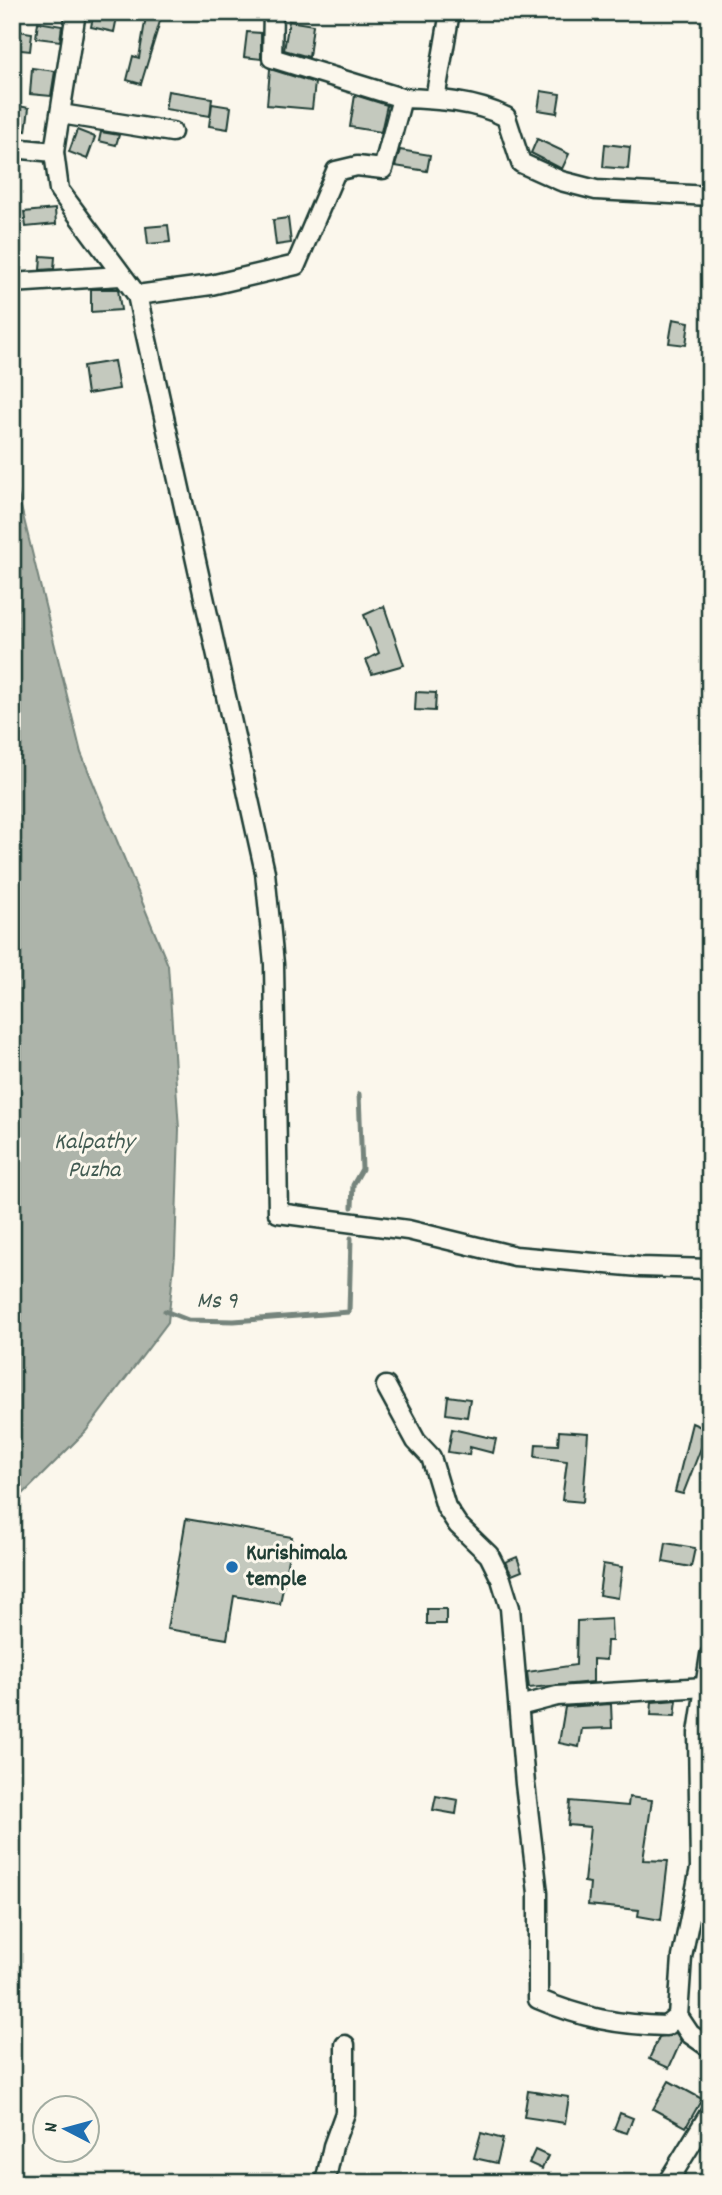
<svg xmlns="http://www.w3.org/2000/svg" width="722" height="2195" font-family="Dekko,sans-serif">
  <style>
    .water { fill: #adb4aa; stroke: #74847b; stroke-width: 2 }
    .lines { fill: none; stroke-linecap: round; stroke-linejoin: round }
    .stream { stroke: #74847b; stroke-width: 5 }
    .building { fill: #c4c9be; stroke: #1f3d34; stroke-width: 2 }
    .minor-casing { stroke: #1f3d34; stroke-width: 23 }
    .minor { stroke: #fbf7ec; stroke-width: 18 }
    .poi-dot { fill: #1f6fb2; stroke: #fbf7ec; stroke-width: 2.5 }
    .labels { text-anchor: middle; dominant-baseline: central; stroke-width: 6; stroke-linejoin: round; paint-order: stroke }
    .poi-label { font-size: 23px; font-weight: bold; fill: #1f3d34; stroke: #fbf7ec; text-anchor: start }
    .water-label { font-size: 24px; font-style: italic; fill: #425b52; stroke: #fbf7ec }
  </style>
  <rect width="100%" height="100%" fill="#fbf7ec"/>
  <filter id="ink" filterUnits="userSpaceOnUse"><feTurbulence type="fractalNoise" baseFrequency=".0143" numOctaves="2"/><feDisplacementMap in="SourceGraphic" scale="14" xChannelSelector="R" yChannelSelector="G"/><feConvolveMatrix kernelMatrix="1 2 1 2 8 2 1 2 1" color-interpolation-filters="sRGB"/></filter>
  <g filter="url(#ink)">
    <path class="water" d="M12,470L81,753L168,965L179,1129L175,1255L168,1322L86,1431L12,1505Z"/>
    <g class="lines">
      <g class="stream">
        <path d="M352,1207L353,1185L362,1169L359,1094"/>
        <path d="M165,1311L188,1320L234,1321L349,1312L351,1238"/>
      </g>
    </g>
    <g class="building">
      <path d="M94,12H118L114,32L91,27Z"/>
      <path d="M146,16L161,18L141,84L127,80L133,56L139,58Z"/>
      <path d="M289,21L313,25L309,57L284,50Z"/>
      <path d="M38,22L62,26L60,41L36,38Z"/>
      <path d="M12,30L32,33L30,51L12,49Z"/>
      <path d="M247,32L261,33V59L244,57Z"/>
      <path d="M32,68L55,71L51,96L30,94Z"/>
      <path d="M270,69L315,83L312,109L267,105Z"/>
      <path d="M168,91L212,98L210,116L165,109Z"/>
      <path d="M541,91L560,94L557,113L538,110Z"/>
      <path d="M355,95L387,105L381,132L350,127Z"/>
      <path d="M212,104L231,107L228,129L209,126Z"/>
      <path d="M14,105L29,108L26,131L12,129Z"/>
      <path d="M77,130L95,137L87,159L69,152Z"/>
      <path d="M101,132L119,135L116,145L99,141Z"/>
      <path d="M537,139L569,154L562,169L531,153Z"/>
      <path d="M605,144L630,147L628,169L603,167Z"/>
      <path d="M400,150L430,155L427,171L395,166Z"/>
      <path d="M55,209L56,224L26,227L24,212Z"/>
      <path d="M288,218L291,243L276,245L273,220Z"/>
      <path d="M168,225L170,242L148,244L146,227Z"/>
      <path d="M41,256L55,257L54,269L40,270Z"/>
      <path d="M91,289H118L121,310L91,312Z"/>
      <path d="M673,319L689,322L686,345L669,343Z"/>
      <path d="M114,361L119,389L87,394L83,366Z"/>
      <path d="M384,606L404,665L372,674L366,660L379,653L364,615Z"/>
      <path d="M416,692L436,693L435,711L415,710Z"/>
      <path d="M448,1396L470,1399L467,1417L446,1414Z"/>
      <path d="M692,1423L708,1430L683,1494L675,1492Z"/>
      <path d="M452,1429L496,1439L493,1453L470,1447L469,1455L448,1452Z"/>
      <path d="M559,1431L588,1433L583,1502L562,1500L567,1461L535,1457L536,1444L558,1445Z"/>
      <path d="M186,1519L292,1537L280,1604L234,1596L227,1639L167,1629Z"/>
      <path d="M666,1543L695,1548L691,1567L663,1562Z"/>
      <path d="M517,1557L522,1571L512,1575L505,1562Z"/>
      <path d="M603,1564L622,1567L618,1598L599,1595Z"/>
      <rect x="427" y="1609" width="19" height="15"/>
      <path d="M611,1619L612,1641H607L606,1660L593,1659V1682L529,1688L527,1672L576,1665L577,1621Z"/>
      <path d="M677,1700L675,1716L651,1715L652,1702Z"/>
      <path d="M611,1704L612,1728L582,1729L579,1747L559,1743L565,1707Z"/>
      <path d="M436,1796L458,1800L456,1814L433,1810Z"/>
      <path d="M629,1797L652,1800L643,1860L668,1861L661,1920L638,1916L639,1910L588,1905L590,1883L584,1882L590,1827L568,1825L570,1801L628,1806Z"/>
      <path d="M676,2033L681,2041L669,2068L649,2059L659,2037Z"/>
      <path d="M669,2081L702,2099L686,2127L653,2109Z"/>
      <path d="M528,2091L569,2097L565,2123L524,2117Z"/>
      <path d="M620,2113L633,2118L627,2133L614,2129Z"/>
      <path d="M481,2133L503,2139L497,2163L474,2158Z"/>
      <path d="M535,2150L548,2156L542,2169L529,2163Z"/>
    </g>
    <g class="lines">
      <defs>
        <g id="minor">
          <path d="M76,12L54,152L59,190L137,295L265,872L274,964L278,1213L408,1230L515,1256L640,1267L710,1269"/>
          <path d="M273,12L272,58L402,98"/>
          <path d="M435,99L450,12"/>
          <path d="M61,114L172,132"/>
          <path d="M12,148L54,152"/>
          <path d="M12,283L120,276"/>
          <path d="M137,295L211,285L296,265L336,171L357,166L383,169L402,98C437,99 475,101 506,117L521,163L561,181L596,190L710,196"/>
          <path d="M386,1386L416,1441L431,1457L446,1507L458,1525L489,1555L501,1579L510,1608L525,1784L538,1893V1999C582,2018 619,2025 666,2026L678,2016"/>
          <path d="M710,1655L698,1733L700,1868L682,1957L678,2016L690,2034L710,2048"/>
          <path d="M519,1706L557,1696L705,1687"/>
          <path d="M325,2183L333,2146L345,2113V2045"/>
          <path d="M667,2183L710,2113"/>
        </g>
      </defs>
      <use href="#minor" class="minor-casing"/>
      <use href="#minor" class="minor"/>
    </g>
  </g>
  <circle class="poi-dot" cx="232" cy="1567" r="7"/>
  <g class="labels">
    <g class="poi-label">
      <text x="246" y="1554">Kurishimala<tspan x="246" dy="26">temple</tspan></text>
    </g>
    <g class="water-label">
      <text x="94" y="1143">Kalpathy<tspan x="94" dy="28">Puzha</tspan></text>
      <text transform="translate(217 1302) rotate(1)">Ms 9</text>
    </g>
  </g>
  <rect width="722" height="2195" fill="none" stroke="#fbf7ec" stroke-width="42"/>
  <rect x="21" y="21" width="680" height="2153" fill="none" stroke="#1f3d34" stroke-width="2.5" filter="url(#ink)"/>
  <g transform="translate(66 2129) rotate(276)"><circle r="33" fill="#fbf7ec" stroke="#a3ada2" stroke-width="2"/>
  <path d="M0-5L12 26L0 18L-12 26Z" fill="#1f6fb2"/>
  <text y="-10" font-size="19" font-weight="bold" text-anchor="middle" fill="#1f3d34">N</text>
  </g>
</svg>
